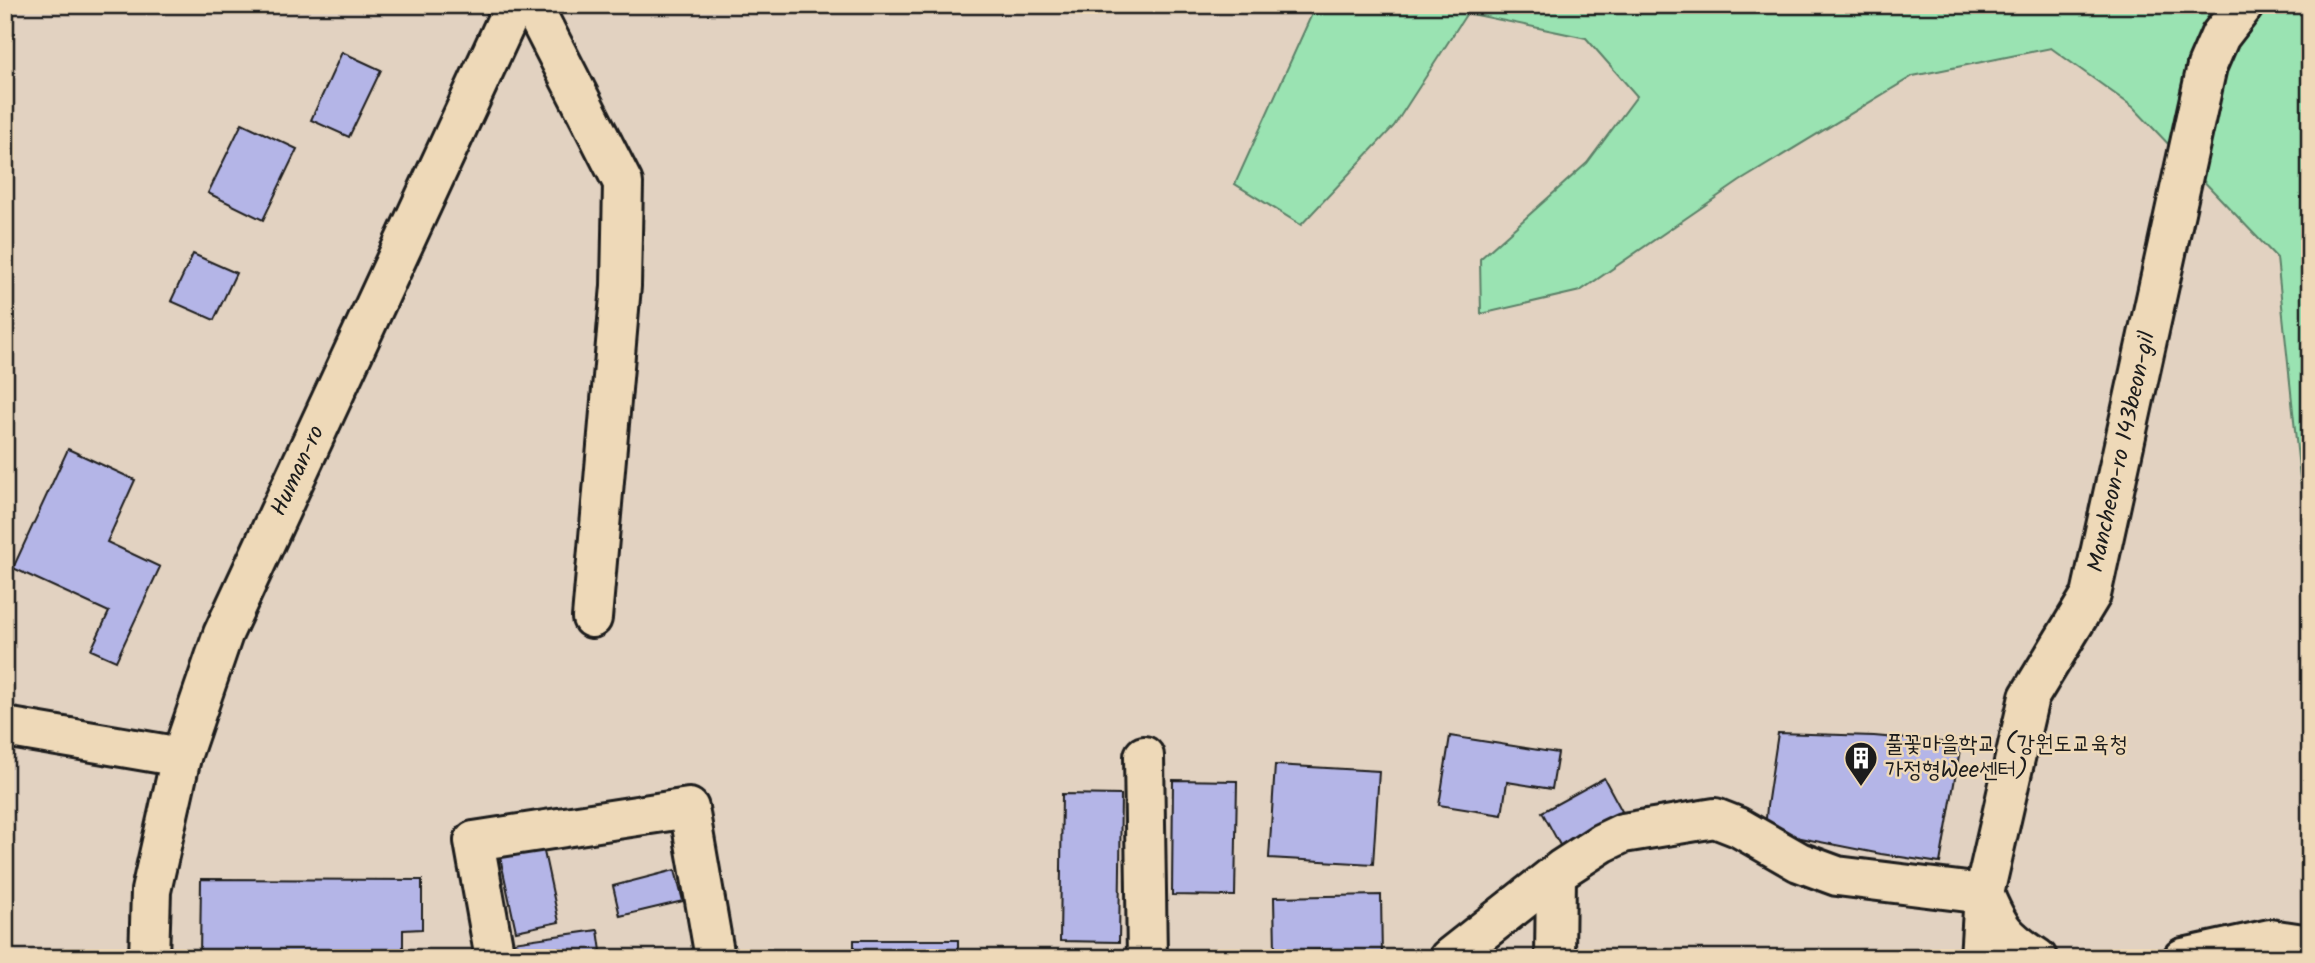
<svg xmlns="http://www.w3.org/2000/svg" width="2315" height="963" font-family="Kalam,'Poor Story',sans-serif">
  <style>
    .green { fill: #9ae3b2; stroke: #5b8067; stroke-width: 2 }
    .building { fill: #b4b5e7; stroke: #1c1c1c; stroke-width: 2 }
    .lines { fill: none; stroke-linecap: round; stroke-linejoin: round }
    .minor-casing { stroke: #1c1c1c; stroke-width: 44 }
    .minor { stroke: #eed9b8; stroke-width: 38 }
    .labels { text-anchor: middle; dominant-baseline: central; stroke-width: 5; stroke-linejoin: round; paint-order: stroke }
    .street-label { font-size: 23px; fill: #1c1c1c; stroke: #eed9b8 }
    .poi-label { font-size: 23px; fill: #1c1c1c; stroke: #eed9b8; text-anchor: start }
  </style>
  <rect width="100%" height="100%" fill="#e2d2c1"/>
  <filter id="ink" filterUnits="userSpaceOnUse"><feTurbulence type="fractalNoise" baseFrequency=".0143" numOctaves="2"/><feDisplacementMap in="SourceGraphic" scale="14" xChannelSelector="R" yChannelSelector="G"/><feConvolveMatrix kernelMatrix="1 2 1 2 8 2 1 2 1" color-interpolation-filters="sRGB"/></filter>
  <g filter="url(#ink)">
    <path class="green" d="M1316,5H2310V541L2300,478L2277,258L2133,107L2051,48L1913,76L1740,181L1580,291L1481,314L1480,259L1587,163L1637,96L1586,38L1467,13L1394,126L1301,225L1235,184Z"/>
    <g class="building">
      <path d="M342,52L381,70L349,137L311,120Z"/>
      <path d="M242,123L297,149L263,220L208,193Z"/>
      <path d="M193,254L236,273L214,320L171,301Z"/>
      <path d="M68,449L135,480L107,542L160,567L116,661L91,650L109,612L13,568Z"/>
      <path d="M1778,733L1874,736L1961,744L1940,863L1881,854L1765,831L1767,806Z"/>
      <path d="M1450,736L1558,753L1552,789L1507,782L1502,815L1439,805Z"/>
      <path d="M1275,765L1379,771L1373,864L1269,858Z"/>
      <path d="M1604,778L1623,813L1561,847L1542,812Z"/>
      <path d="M1173,780L1237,781L1235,896L1172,895Z"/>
      <path d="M1062,794L1121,795L1119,942L1060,941Z"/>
      <path d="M543,847L559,922L516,931L500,857Z"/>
      <path d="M675,870L683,901L620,916L613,886Z"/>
      <path d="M201,879L422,880V929L403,930V952H420V958H200Z"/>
      <path d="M1381,895L1382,958H1332V950L1275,952L1274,897Z"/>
      <path d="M598,930L602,958H515L513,942Z"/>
      <rect x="854" y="940" width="104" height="18"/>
      <path d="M1566,954L1759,958H1566Z"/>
    </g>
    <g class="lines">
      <defs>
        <g id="minor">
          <path d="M532,5L623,183L621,286L592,618"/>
          <path d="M5,727L181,757"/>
          <path d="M1144,756L1147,958"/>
          <path d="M1984,894C1999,929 2004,937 2037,958"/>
          <path id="s1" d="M149,958L151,891L181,757L223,634L514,5"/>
          <path d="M495,958L474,841L689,808L715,958"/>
          <path d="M1449,958L1562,869L1602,843L1623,833L1715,818L1738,827L1799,862L1837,876L1984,894"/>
          <path d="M1555,958L1556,875"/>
          <path id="s2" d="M1980,958L1984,894L2029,697L2091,595L2207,66L2220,36L2244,5"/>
          <path d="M2183,958L2270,939L2310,945"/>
        </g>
      </defs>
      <use href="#minor" class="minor-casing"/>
      <use href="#minor" class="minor"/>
    </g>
  </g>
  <defs>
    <symbol id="building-pin" viewBox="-11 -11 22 30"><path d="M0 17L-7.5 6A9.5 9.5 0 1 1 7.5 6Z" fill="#1c1c1c" stroke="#eed9b8"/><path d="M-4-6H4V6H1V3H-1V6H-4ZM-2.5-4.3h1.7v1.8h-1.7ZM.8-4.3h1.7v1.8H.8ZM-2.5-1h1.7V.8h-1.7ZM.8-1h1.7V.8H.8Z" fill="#fff"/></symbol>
  </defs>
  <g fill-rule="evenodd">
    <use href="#building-pin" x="1842" y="739" width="38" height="52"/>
  </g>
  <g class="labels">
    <g class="street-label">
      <text stroke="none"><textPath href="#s2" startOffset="532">Mancheon-ro 143beon-gil</textPath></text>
      <text stroke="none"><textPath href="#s1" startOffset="514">Human-ro</textPath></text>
    </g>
    <g class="poi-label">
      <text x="1885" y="745">풀꽃마을학교 (강원도교육청<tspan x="1885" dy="26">가정형Wee센터)</tspan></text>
    </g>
  </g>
  <rect width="2315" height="963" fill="none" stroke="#eed9b8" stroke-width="28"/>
  <rect x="14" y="14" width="2287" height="935" fill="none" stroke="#1c1c1c" stroke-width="2.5" filter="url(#ink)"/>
</svg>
